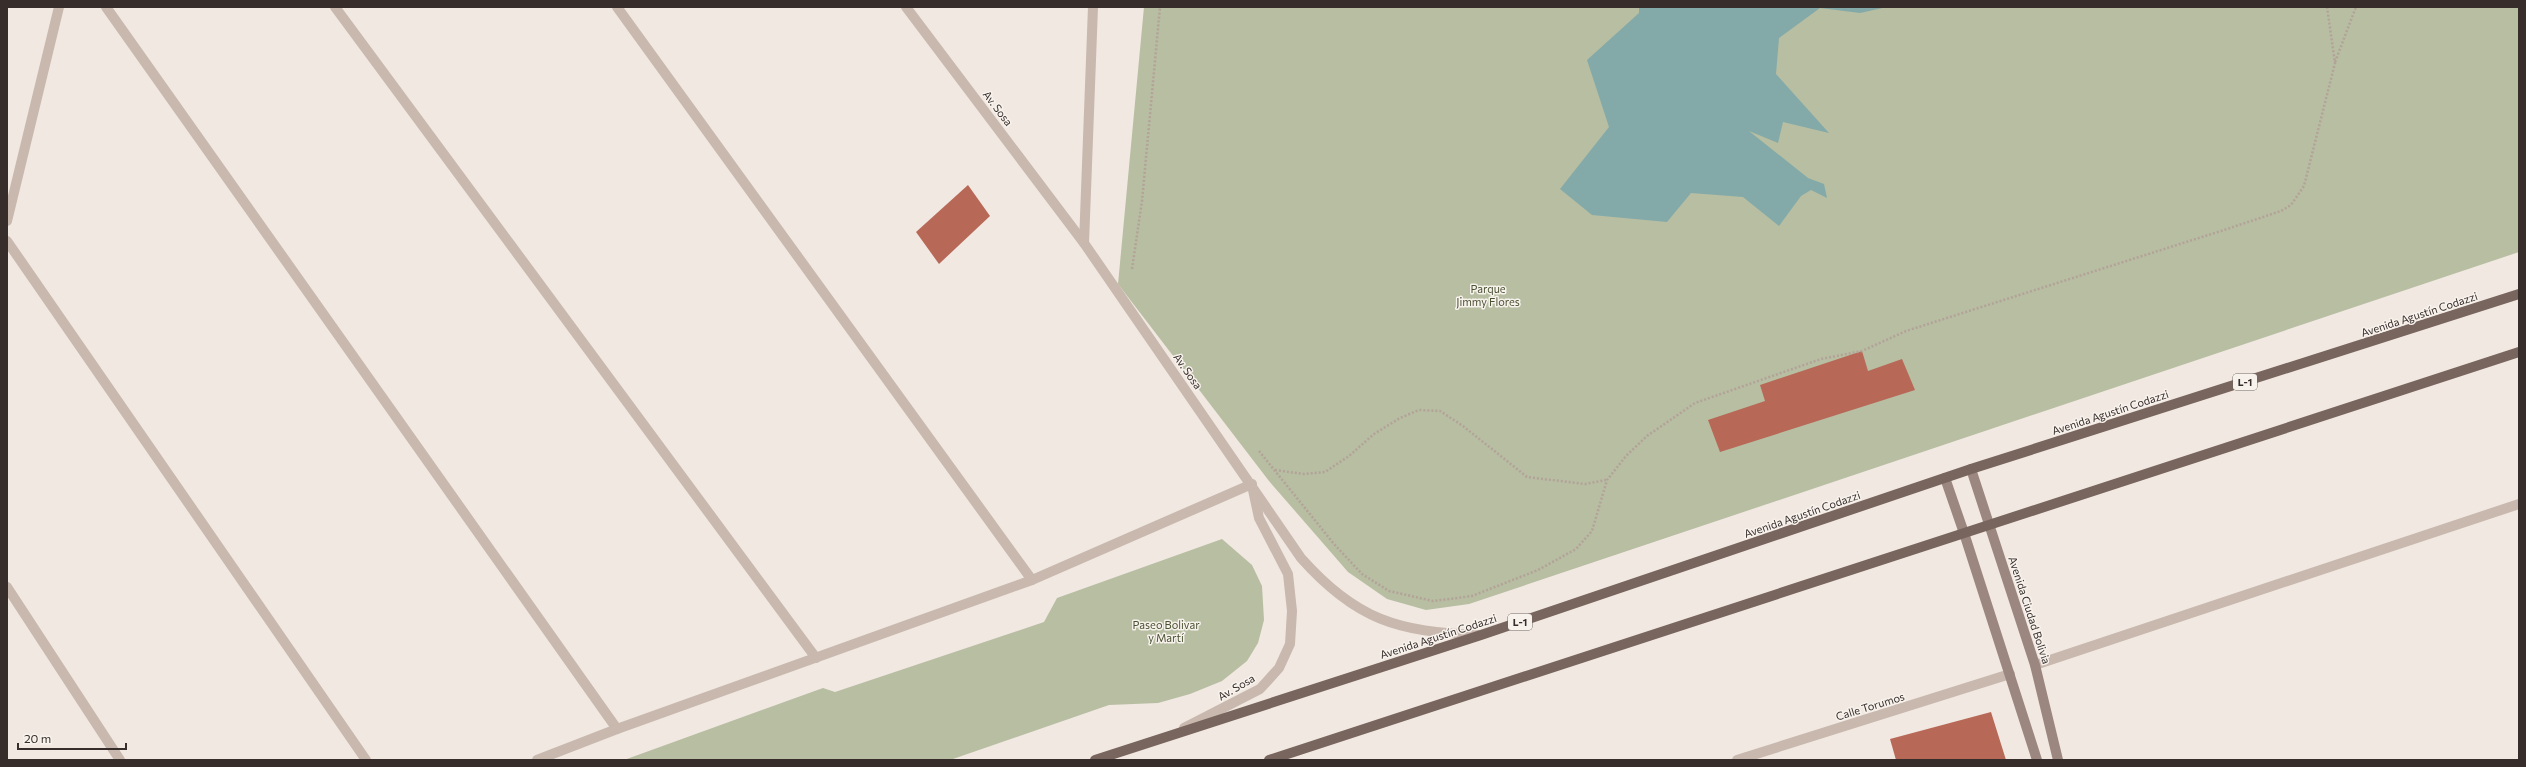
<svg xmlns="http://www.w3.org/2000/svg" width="2526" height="767" font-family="Commissioner,sans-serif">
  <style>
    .green { fill: #b7bea2 }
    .water { fill: #83aaa9 }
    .building { fill: #b86857 }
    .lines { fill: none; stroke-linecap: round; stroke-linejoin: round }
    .path { stroke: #b3a298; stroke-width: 2.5; stroke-dasharray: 2 2; stroke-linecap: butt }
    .street { stroke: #c8b8ae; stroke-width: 10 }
    .secondary { stroke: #9b877f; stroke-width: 10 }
    .primary { stroke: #77655e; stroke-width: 10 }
    .labels { text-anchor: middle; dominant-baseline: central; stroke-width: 3; stroke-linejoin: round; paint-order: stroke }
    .shield { fill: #f8f2ed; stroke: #716965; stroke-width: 1 }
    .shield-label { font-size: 10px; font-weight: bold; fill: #372e2b }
    .street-label { font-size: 11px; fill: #372e2b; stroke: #f8f2ed }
    .park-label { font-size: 11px; fill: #495232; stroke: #f8f2ed }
  </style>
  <rect width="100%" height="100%" fill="#f1e8e1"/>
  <g class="green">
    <path d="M1144,7H2519V252L1469,604L1426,610L1387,599L1348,572L1269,481L1118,284Z"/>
    <path d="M1222,539L1252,565L1262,586L1264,620L1258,643L1247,661L1222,681L1190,694L1158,703L1109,705L950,760H624L823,688L835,692L1044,622L1057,598Z"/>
  </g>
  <path class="water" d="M1639,7H1887L1860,13L1820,8L1779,38L1776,74L1829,133L1783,122L1778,143L1749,131L1808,178L1824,184L1827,198L1811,190L1801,196L1779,226L1743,197L1691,193L1667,222L1592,215L1560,189L1609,127L1587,60L1639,13Z"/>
  <g class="building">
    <path d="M968,185L990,216L939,264L916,232Z"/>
    <path d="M1862,351L1868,371L1902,359L1915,390L1720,452L1708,420L1765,401L1760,385Z"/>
    <path d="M1991,712L2006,760H1896L1890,739Z"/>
  </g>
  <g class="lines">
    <g class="path">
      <path d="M2335,62L2356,7"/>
      <path d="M1132,269L1142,201L1160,7"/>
      <path d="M1259,451L1334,544L1362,574L1389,591L1433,601L1472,596L1538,570L1576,549L1592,531L1607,480L1626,456L1647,436L1695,403L1821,359L1862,351L1906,331L2224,230L2281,211L2291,205L2304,186L2335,63L2327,7"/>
      <path d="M1275,470L1304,474L1325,472L1349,456L1374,434L1400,418L1419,410L1440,411L1463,426L1527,477L1585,484L1606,480"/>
    </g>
    <g class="street">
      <path d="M106,7L617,729"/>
      <path d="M335,7L816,658"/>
      <path d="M617,7L1032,580"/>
      <path d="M906,7L1084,243L1301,558C1356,620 1398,632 1479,635"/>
      <path d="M7,221L59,7"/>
      <path d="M7,241L366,760"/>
      <path d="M1084,243L1093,7"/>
      <path d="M7,587L120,760"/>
      <path d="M2035,665L2519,504"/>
      <path d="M1184,728L1260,689L1279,668L1290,644L1292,611L1288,574L1259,518L1253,490"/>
      <path d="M537,760L617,729L1032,580L1252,484"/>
      <path d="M1737,760L2010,674"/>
    </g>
    <g class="secondary">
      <path d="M1971,469L2035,665L2058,760"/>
      <path d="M1945,478L1964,533L2037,760"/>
    </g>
    <g class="primary">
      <path d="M1095,760L1481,635L1971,469L2519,294"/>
      <path d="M1269,760L2519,352"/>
    </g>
  </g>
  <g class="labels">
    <g class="shield">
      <rect x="2233" y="374" width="24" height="16" rx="3"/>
      <rect x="1508" y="614" width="24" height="16" rx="3"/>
    </g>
    <g class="shield-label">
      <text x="2245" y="382">L-1</text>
      <text x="1520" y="622">L-1</text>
    </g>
    <g class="street-label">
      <text transform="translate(998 108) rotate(53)">Av. Sosa</text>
      <text transform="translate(2419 314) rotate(-18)">Avenida Agustín Codazzi</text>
      <text transform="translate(1188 371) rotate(55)">Av. Sosa</text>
      <text transform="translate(2110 412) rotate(-18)">Avenida Agustín Codazzi</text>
      <text transform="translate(1802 514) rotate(-19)">Avenida Agustín Codazzi</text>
      <text transform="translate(2030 610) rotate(72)">Avenida Ciudad Bolivia</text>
      <text transform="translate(1438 636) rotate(-18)">Avenida Agustín Codazzi</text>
      <text transform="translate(1236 687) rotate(-30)">Av. Sosa</text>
      <text transform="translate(1870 706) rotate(-17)">Calle Torumos</text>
    </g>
    <g class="park-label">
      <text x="1488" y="288">Parque<tspan x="1488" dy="13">Jimmy Flores</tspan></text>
      <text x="1166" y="624">Paseo Bolivar<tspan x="1166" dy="13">y Martí</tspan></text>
    </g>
  </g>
  <rect width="2526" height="767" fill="none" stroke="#372e2b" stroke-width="16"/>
  <path d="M18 743v6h108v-6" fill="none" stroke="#372e2b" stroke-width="2"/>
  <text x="24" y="743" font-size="12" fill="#372e2b" stroke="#f8f2ed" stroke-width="3" paint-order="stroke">20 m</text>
</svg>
